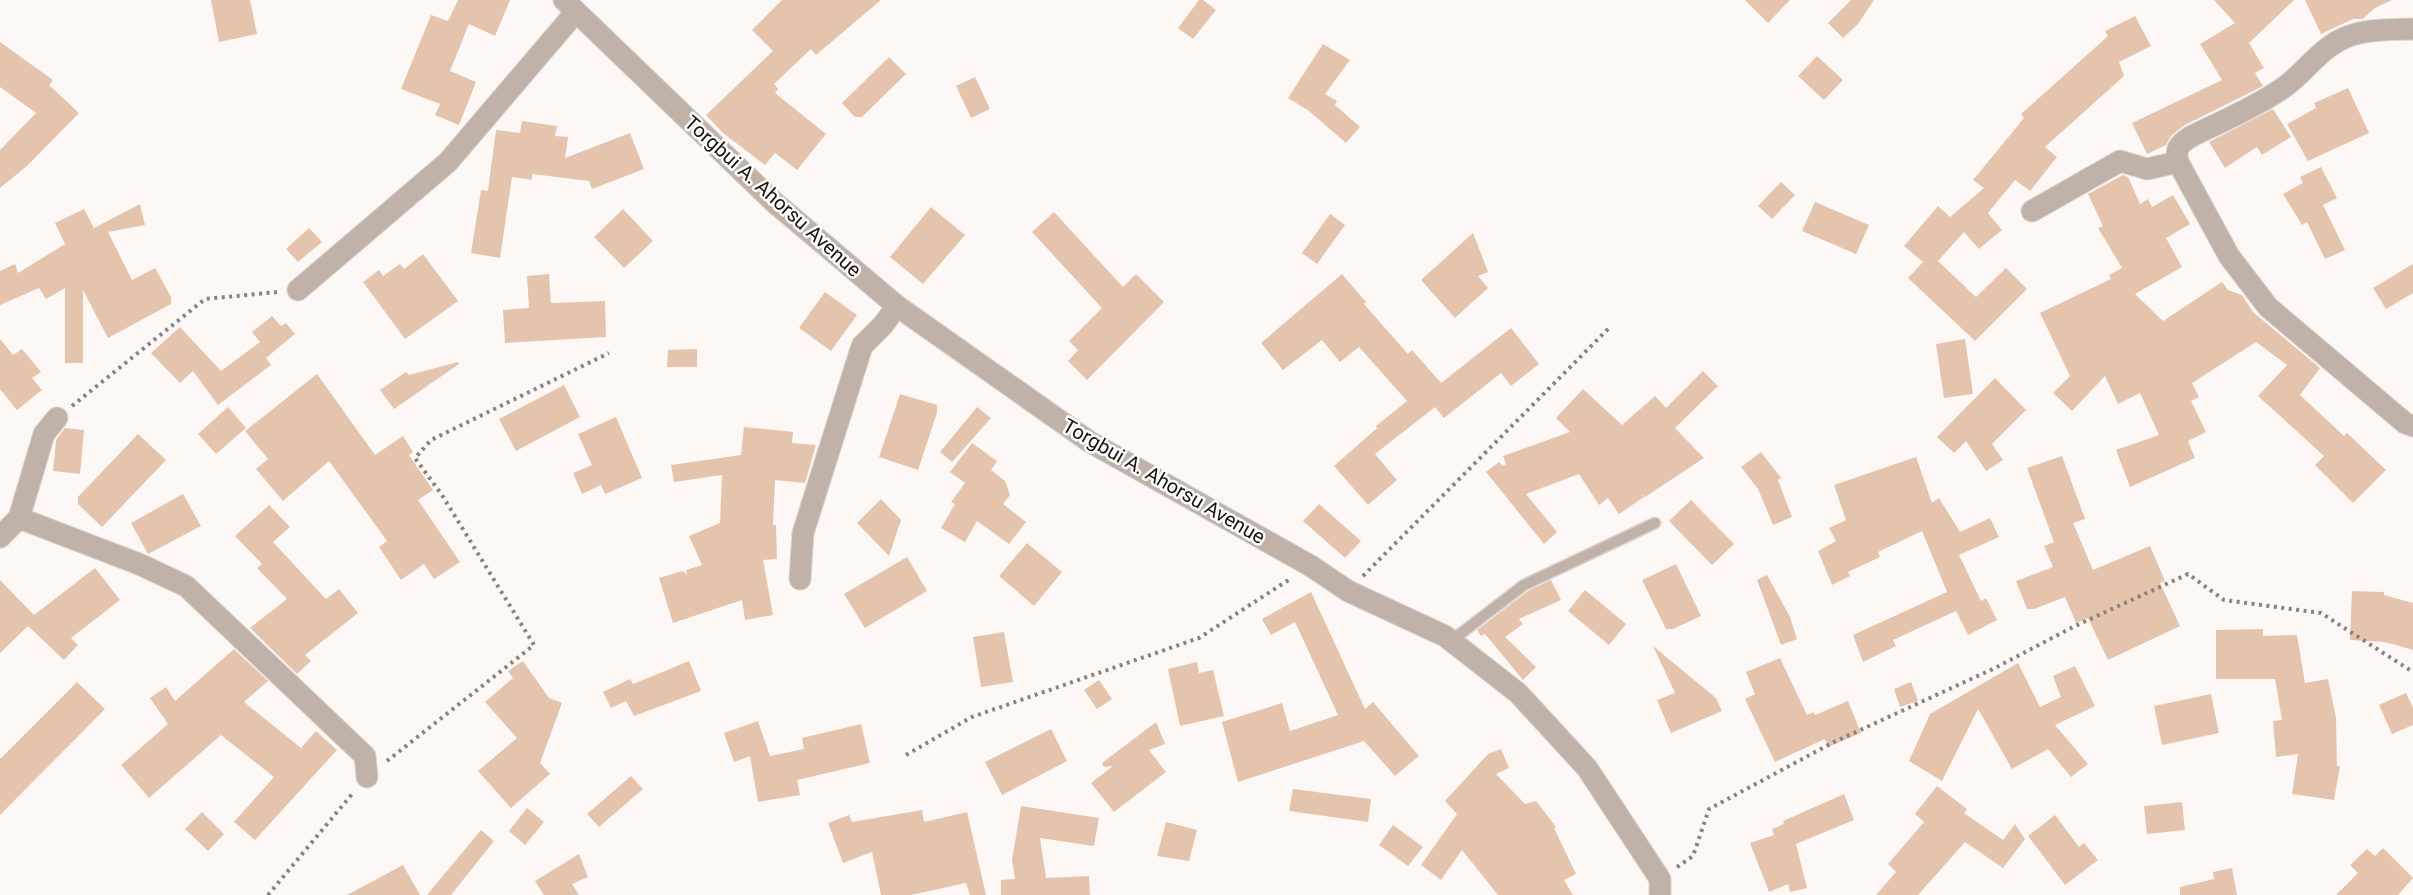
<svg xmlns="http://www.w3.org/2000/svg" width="2413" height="895" font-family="Roboto,sans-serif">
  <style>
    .building { fill: #e5c4ae }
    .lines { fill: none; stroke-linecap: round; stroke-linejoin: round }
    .lane-casing { stroke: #d9d3d0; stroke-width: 13 }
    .street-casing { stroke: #d9d3d0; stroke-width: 23 }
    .path { stroke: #8a827e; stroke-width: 4; stroke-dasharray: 3 4.5; stroke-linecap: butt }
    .lane { stroke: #c1b2a9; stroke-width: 10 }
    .street { stroke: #c1b2a9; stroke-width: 21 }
    .labels { text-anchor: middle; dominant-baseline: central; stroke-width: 5; stroke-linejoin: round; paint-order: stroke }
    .street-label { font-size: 20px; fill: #1b120c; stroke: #fff }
  </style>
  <rect width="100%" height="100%" fill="#fdf8f5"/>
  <g class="building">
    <path d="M211,0H250L257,34L219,42Z"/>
    <path d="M458,0H510L495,36L469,24L450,71L476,82L459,125L435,115L440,104L401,89L431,15L448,21Z"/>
    <path d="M782,0H881L816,55L811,49L774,84L778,89L775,93L826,134L797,170L775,153L765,165L723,133L706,115L773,51L752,30Z"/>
    <path d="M1199,0H1203L1216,10L1193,39L1178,28Z"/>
    <path d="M1745,0H1790L1768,23Z"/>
    <path d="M1851,0H1874L1858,24L1843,38L1828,23Z"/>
    <path d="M2214,0H2294L2249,43L2264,68L2255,73L2263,86L2183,126L2171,136L2166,145L2147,154L2132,123L2222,80L2200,44L2235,23Z"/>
    <path d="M2305,0H2392L2375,8L2363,19H2353L2321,34Z"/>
    <path d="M2135,16L2151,46L2119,62L2124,76L2045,147L2057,157L2030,191L2015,180L1988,213L2002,230L1979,249L1964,232L1938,261L1976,297L2006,268L2027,289L1975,341L1908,278L1923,262L1904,246L1938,206L1950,217L1984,188L1973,180L2024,118L2021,114L2108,36L2105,31Z"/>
    <path d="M0,42L53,80L49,85L79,113L27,166L0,188V150L36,113L0,87Z"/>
    <path d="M1323,44L1350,60L1325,94L1337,101L1335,105L1360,127L1346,143L1309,111L1288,98Z"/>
    <path d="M1817,56L1843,80L1824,100L1798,76Z"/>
    <path d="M889,57L906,74L862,117H855L842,103Z"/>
    <path d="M975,77L990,109L971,118L956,86Z"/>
    <path d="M2348,88L2369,133L2308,161L2287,124L2316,108L2314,103Z"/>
    <path d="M2273,109L2291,137L2262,155L2257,147L2225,168L2209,142Z"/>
    <path d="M522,121L557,126L555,136L568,137L565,158L630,133L644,169L592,189L589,181L532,174V180L512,177L500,258L471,253L481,190L488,191L496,130L520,133Z"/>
    <path d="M2321,167L2337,198L2323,205L2345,250L2325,259L2307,222L2302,225L2283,194L2303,183L2300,177Z"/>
    <path d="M2123,175L2128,177L2140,204L2148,199L2152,207L2173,195L2190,224L2166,238L2182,267L2135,294L2163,321L2222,282L2228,290L2242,295L2253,312L2320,368L2300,395L2344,436L2347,433L2386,470L2353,503L2315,465L2324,456L2258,396L2287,365L2256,342L2192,383L2199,397L2191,401L2206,432L2188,441L2195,458L2130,487L2116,450L2159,435L2140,393L2118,404L2105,376L2072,411L2053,393L2070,376L2040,313L2111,279L2109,275L2122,268L2098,228L2103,226L2088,194Z"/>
    <path d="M1781,182L1795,195L1772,219L1758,206Z"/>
    <path d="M1815,202L1869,225L1856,254L1802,231Z"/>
    <path d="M140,204L145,225L108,232L132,280L155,268L171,297V304L108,338L83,290V363H65V288L46,299L39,288L0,305V271L15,264L18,273L65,244L55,223L84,209L94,228Z"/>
    <path d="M931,207L965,235L923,284L890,257Z"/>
    <path d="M623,209L653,241L624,268L594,237Z"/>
    <path d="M1054,212L1123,287L1136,274L1164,302L1087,380L1068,361L1078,350L1069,341L1102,308L1032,232Z"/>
    <path d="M1330,214L1345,225L1317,264L1302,253Z"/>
    <path d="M309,228L322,242L298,262L286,249Z"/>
    <path d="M1473,233L1488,272L1478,276L1488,288L1455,318L1421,280Z"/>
    <path d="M423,254L458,301L405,339L363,282L379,270L383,276L400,264L404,269Z"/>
    <path d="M2413,264V293L2386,309L2373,288Z"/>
    <path d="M549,274L551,303L605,301L606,337L505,343L503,310L529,308L527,276Z"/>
    <path d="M1342,274L1366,302L1364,304L1408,354L1412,350L1441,383L1511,328L1539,364L1511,386L1501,373L1444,418L1435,407L1375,454L1397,480L1368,505L1334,466L1377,428L1376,426L1407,401L1359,347L1340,362L1322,340L1283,370L1261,343Z"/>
    <path d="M825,292L857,315L831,351L799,328Z"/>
    <path d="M272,316L281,326L286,323L295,334L266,358L271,365L218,405L193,371L180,383L151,353L180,327L221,371L260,342L252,332Z"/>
    <path d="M0,339L13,355L22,349L41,372L32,378L42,390L17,410L0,389Z"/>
    <path d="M1965,339L1973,394L1944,398L1936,344Z"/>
    <path d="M697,349V367H667L668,350Z"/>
    <path d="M458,362L459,364L394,409L380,390L406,372L409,375Z"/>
    <path d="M1703,371L1718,386L1675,428L1704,458L1645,497L1642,494L1644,497L1619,514L1608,498L1599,505L1579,474L1526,494L1557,532L1544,544L1486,472L1499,462L1503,466L1506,464L1503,456L1570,432L1556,418L1583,389L1622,425L1655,396L1666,408Z"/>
    <path d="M317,374L375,455L403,436L413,452L409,455L433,490L418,500L460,562L434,579L424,564L401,580L379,547L387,541L329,461L283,501L256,469L268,459L245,431Z"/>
    <path d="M1995,378L2026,410L1992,444L2003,460L1986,471L1966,441L1954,453L1937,437Z"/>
    <path d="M564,385L580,417L516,451L499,419Z"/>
    <path d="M900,394L937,405V413L918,470L879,457Z"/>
    <path d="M228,407L246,428L216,454L198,434Z"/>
    <path d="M977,407L991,418L952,462L940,452Z"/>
    <path d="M616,417L642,478L605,494L601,485L582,494L573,473L592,465L578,434Z"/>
    <path d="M744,427L793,432L792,443L816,445L805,483L775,480L773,525H776L777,559L763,560L773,615L745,620L742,600L673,623L659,578L683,571L687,575L686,570L702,565L689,536L720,523L722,475L674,482L671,465L741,455Z"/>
    <path d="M65,428L84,430L80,474L53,471L56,440Z"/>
    <path d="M138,434L166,460L102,527L78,504V497Z"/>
    <path d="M972,443L997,461L991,470L1005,481L1010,495L1003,504L1026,522L1009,544L977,521L965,542L941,528L955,504L951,502L965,483L950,472Z"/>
    <path d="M1761,452L1781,478L1778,480L1792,517L1773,525L1758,489L1741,467Z"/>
    <path d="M2062,456L2085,519L2073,523L2093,570L2150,546L2165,581L2160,583L2180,626L2108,660L2088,618L2076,623L2065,597L2034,609H2027L2016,581L2053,567L2044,546L2054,542L2027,468Z"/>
    <path d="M1916,457L1932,503L1939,498L1960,532L1990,518L1999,537L1959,555L1981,601L1986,598L1997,620L1968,635L1956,611L1893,640L1896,646L1863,662L1853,635L1947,592L1922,531L1878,552L1880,557L1848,572L1850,576L1832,585L1818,551L1836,541L1829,528L1846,520L1834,485Z"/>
    <path d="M183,494L201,526L148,554L131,523Z"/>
    <path d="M881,499L901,520L889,556L857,523Z"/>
    <path d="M1691,500L1734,544L1712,565L1669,521Z"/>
    <path d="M1319,504L1361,541L1345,558L1303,521Z"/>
    <path d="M269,505L290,527L273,542L326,599L339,589L358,613L305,655L311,661L297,674L250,628L287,599L257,568L262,564L235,536Z"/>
    <path d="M1027,543L1062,572L1034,606L999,576Z"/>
    <path d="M907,557L927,591L865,628L844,594Z"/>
    <path d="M1676,564L1701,616L1673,629H1666L1642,580Z"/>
    <path d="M95,568L120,600L71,638L78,645L64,660L28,626L0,653V580L34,615Z"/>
    <path d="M1767,575L1790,617L1797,639L1781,645L1757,580Z"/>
    <path d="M1551,580L1561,600L1519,619L1523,624L1505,637L1536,667L1523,680L1485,634L1481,636L1477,630L1528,591Z"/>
    <path d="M1585,590L1626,624L1609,645L1568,611Z"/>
    <path d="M2352,591L2384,592V595L2413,603V650L2385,642L2350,640Z"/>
    <path d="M1311,592L1365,709L1373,702L1419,756L1395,776L1364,741L1238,782L1222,722L1282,703L1290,731L1338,715L1295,622L1271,635L1262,619Z"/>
    <path d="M2263,629V636L2297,635L2305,683L2328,679L2336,718L2337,766H2340L2334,800L2292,794L2298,754L2276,757L2273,721L2282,720L2275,679H2216V630Z"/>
    <path d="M1004,632L1013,682L981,687L973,637Z"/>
    <path d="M1653,646L1716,698L1722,711L1671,733L1657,700L1675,693Z"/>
    <path d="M234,649L268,681L244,702L301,748L316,731L337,750L255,840L234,822L274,777L221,735L149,798L121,765L168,724L150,698L166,687L175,701Z"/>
    <path d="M1780,658L1807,715L1813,712L1815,715L1848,701L1861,733L1828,747L1825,739L1775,762L1745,699L1755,694L1746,672Z"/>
    <path d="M523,661L549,698L562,703L540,763L550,774L511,808L478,771L517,738L485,702L513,678L508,671Z"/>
    <path d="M689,661L701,691L634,716L626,701L611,708L603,692L630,679L633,684Z"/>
    <path d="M1197,662L1199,673L1213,670L1224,716L1180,726L1168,669Z"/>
    <path d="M2018,663L2040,707L2061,697L2053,676L2075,666L2095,706L2055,725L2088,764L2071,777L2048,749L2012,769L1978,709L1942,781L1909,761L1930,714Z"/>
    <path d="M1099,680L1112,699L1097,709L1084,690Z"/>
    <path d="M77,682L105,709L0,815V759Z"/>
    <path d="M1911,682L1918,701L1900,707L1894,689Z"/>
    <path d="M2406,693L2413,708V725L2392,734L2379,705Z"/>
    <path d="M2211,694L2219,733L2162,745L2154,706Z"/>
    <path d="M758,721L770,756L804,749L802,738L861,724L870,763L797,780L800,795L758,802L750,756L734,762L724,733Z"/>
    <path d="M1156,722L1165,744L1149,750L1166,772L1114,812L1091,783L1113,766L1104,767L1102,763Z"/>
    <path d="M1051,729L1067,761L1002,795L985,762Z"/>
    <path d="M1501,749L1509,768L1496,774L1525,804L1536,801L1556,827L1554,828L1576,874L1564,880L1573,895H1498L1462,850L1441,880L1421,865L1457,814L1445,801L1488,754Z"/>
    <path d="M631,776L643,789L599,827L587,814Z"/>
    <path d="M1937,786L1967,809L1964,813L2003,840L2015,824L2025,839L2003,868L1965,842L1918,895H1876L1896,872L1888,864L1924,822L1915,814Z"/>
    <path d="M1293,789L1371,799L1368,822L1289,811Z"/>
    <path d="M1844,794L1854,820L1796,844L1807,888L1790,892L1788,884L1769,892L1750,843L1774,835L1772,829L1784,824L1783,821Z"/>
    <path d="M2182,802L2185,830L2147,834L2144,806Z"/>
    <path d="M1021,806L1099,818L1094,846L1040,838L1046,878L1089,876L1090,895H1001V880L1015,879L1012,860Z"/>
    <path d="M527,808L544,822L525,845L509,831Z"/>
    <path d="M922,810L924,822L967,812L986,895H970L966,883L911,895H881L872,852L843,863L828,823L849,815L852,822Z"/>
    <path d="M202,812L224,834L208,851L185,829Z"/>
    <path d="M2055,815L2079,847L2084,843L2098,860L2065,885L2028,836Z"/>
    <path d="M1166,822L1197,830L1189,861L1157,856Z"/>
    <path d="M1393,825L1423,847L1408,866L1379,845Z"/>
    <path d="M481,830L494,841L451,895H427Z"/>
    <path d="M2383,848L2413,878L2398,895H2336L2358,873L2350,865L2367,849L2375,856Z"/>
    <path d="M579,854L588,877L572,884L579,895H544L535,881Z"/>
    <path d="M403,865L420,895H347Z"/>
    <path d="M2232,868L2237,895H2180V887L2214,879L2213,872Z"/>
  </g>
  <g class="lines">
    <defs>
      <path id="lane" d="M1451,641L1524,585L1655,523"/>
      <g id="street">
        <path d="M564,0L774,202L897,306L1090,442L1311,566L1348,591L1445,636L1518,693L1587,768L1660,879V895"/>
        <path d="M2413,29C2383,30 2353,28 2329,47C2311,60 2299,78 2280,90C2252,109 2220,122 2190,137C2179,144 2175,149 2178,162L2229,256L2268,307L2405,423L2413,426"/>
        <path d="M2032,211L2120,161L2147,169L2178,162"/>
        <path d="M298,290L448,162L575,13"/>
        <path d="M19,518L139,564L186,586L365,756L367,777"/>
        <path d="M0,537L19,518L44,434L57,418"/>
        <path d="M800,579L803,533L862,346L883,325L897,306"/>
      </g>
    </defs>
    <use href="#lane" class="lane-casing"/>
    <use href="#street" class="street-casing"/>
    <g class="path">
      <path d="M72,406L205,299L278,292"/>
      <path d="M1363,576L1610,327"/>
      <path d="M906,755L972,717L1199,638L1290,579"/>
      <path d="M387,761L534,645L442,495L415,458L431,440L609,353"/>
      <path d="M1677,867L1693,856L1709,809L1834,742L1993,669L2075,626L2188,574L2224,600L2321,613L2413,672"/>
      <path d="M268,895L353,793"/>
    </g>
    <use href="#lane" class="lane"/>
    <use href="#street" class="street"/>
  </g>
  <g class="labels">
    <g class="street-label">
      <text transform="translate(773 196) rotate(42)">Torgbui A. Ahorsu Avenue</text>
      <text transform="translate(1164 481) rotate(30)">Torgbui A. Ahorsu Avenue</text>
    </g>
  </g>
</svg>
